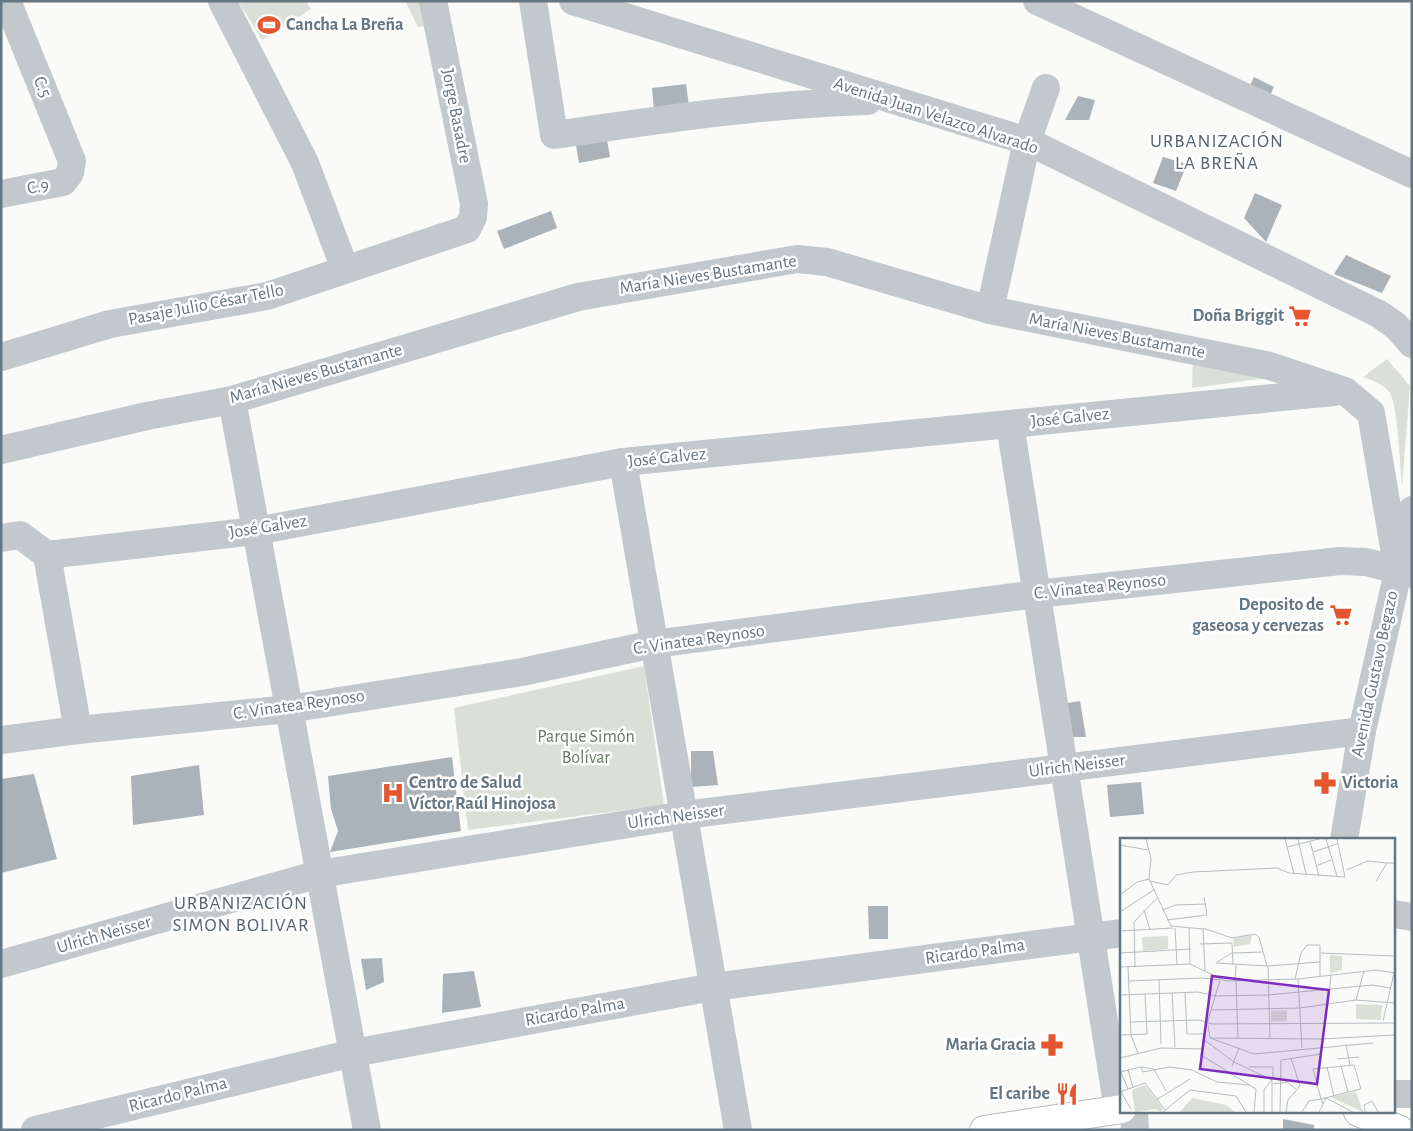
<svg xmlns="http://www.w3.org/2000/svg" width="1413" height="1131" font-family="'Alegreya Sans',sans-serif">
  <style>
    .green { fill: #dadfd7 }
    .building { fill: #aab3b9 }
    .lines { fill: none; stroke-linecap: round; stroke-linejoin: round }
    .major-casing { stroke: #b5babe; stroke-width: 30 }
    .minor { stroke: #c3c8cc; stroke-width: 28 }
    .major { stroke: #fff; stroke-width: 28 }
    .labels { text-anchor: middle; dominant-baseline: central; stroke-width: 5; stroke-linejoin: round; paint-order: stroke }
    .poi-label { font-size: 18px; font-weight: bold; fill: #657683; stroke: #fff; text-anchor: end }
    .street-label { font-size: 18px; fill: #657683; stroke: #fff }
    .park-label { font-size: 18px; fill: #687a64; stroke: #fff }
    .neighbourhood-label { font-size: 19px; letter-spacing: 1px; fill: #57646e; stroke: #fff }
    .inset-road { fill: none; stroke: #b5bdc2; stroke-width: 1 }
    .view { fill: #7b2cbf; fill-opacity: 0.15; stroke: #7b2cbf; stroke-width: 2.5 }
    .inset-edge { fill: none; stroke: #657683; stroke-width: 2.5 }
  </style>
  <rect width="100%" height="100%" fill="#fafaf8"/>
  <g class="green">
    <path d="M238,1H306L311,9L262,40Z"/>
    <path d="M405,1H426L432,26L418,27Z"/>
    <path d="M1193,358L1267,378L1192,388Z"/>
    <path d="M1387,359L1410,386L1402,486C1400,467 1398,407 1390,393C1386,385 1371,380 1363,377Z"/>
    <path d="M644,666L664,805L468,830L454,708Z"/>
  </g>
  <g class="building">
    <path d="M1254,77L1274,87L1261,115L1239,109Z"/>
    <path d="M686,84L689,106L654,110L652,88Z"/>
    <path d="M1078,96L1095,100L1089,120H1065Z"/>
    <path d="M607,140L610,157L579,163L576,145Z"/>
    <path d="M1163,157L1187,164L1176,191L1153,183Z"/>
    <path d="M1255,193L1282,205L1266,242L1244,218Z"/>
    <path d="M551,211L557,228L504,249L497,231Z"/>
    <path d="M1346,255L1391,276L1382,293L1334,274Z"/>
    <path d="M1080,701L1086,737H1061L1062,704Z"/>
    <path d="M691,751H713L718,785L691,787Z"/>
    <path d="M452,757L461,831L330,852L338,831L331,809L328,776Z"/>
    <path d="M199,765L204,815L133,825L131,776Z"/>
    <path d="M34,774L57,859L1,873V779Z"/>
    <path d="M1141,782L1144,814L1110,817L1107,785Z"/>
    <path d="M868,906H888V939H869Z"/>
    <path d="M382,958L384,982L366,990L361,959Z"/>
    <path d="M474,971L481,1007L442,1013L443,974Z"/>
    <path d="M1283,1119L1314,1125V1130H1283Z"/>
  </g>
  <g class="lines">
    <defs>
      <g id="major">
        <path d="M1358,1112L1400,1130"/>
        <path d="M984,1130L1122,1109"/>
      </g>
    </defs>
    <use href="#major" class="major-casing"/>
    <g class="minor">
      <path d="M222,1L305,163L345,269"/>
      <path d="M533,1L554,135C659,120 762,104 868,101"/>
      <path d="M573,1L1027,141L1379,314L1396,326L1412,344"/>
      <path d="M1037,1L1412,174"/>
      <path d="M1,194L63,182L70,173L72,161L7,1"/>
      <path d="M990,310L1027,141L1046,88"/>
      <path d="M1,357L110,324L267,296L467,229L473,217L474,204L433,1"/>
      <path d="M232,400L367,1130"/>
      <path d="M1010,424L1118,1110"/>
      <path d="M1,450L147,416L232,400L578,297L797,259L827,262L990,310L1270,366L1345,391L1371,413L1398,571"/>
      <path d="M623,462L738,1130"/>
      <path d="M1,538L20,535L47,555L256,531L623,462L1334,392"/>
      <path d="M47,555L78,730"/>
      <path d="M1,740L78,730L289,709L522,672L654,644L1037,594L1340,561L1366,562L1412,574"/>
      <path d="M1344,840L1362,731L1412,510"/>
      <path d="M1394,914L1412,917"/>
      <path d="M1,964L319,874L684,815L1362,731"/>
      <path d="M1394,1094H1412"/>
      <path d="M1134,1112L1135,1130"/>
      <path d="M35,1130L353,1053L713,987L1122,933"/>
    </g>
    <use href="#major" class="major"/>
  </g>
  <defs>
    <symbol id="stadium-bare" viewBox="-9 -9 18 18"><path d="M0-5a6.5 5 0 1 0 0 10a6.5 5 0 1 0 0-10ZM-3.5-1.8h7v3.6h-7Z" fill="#e4572e" stroke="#fff" stroke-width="2.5" paint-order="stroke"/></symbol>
    <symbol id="supermarket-bare" viewBox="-9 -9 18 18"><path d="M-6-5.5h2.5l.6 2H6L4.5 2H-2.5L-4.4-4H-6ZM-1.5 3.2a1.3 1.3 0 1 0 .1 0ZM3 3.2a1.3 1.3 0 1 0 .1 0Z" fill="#e4572e" stroke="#fff" stroke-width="2.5" paint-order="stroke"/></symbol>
    <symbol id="pharmacy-bare" viewBox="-9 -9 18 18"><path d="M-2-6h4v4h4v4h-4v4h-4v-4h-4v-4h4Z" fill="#e4572e" stroke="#fff" stroke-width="2.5" paint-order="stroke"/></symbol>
    <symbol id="hospital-bare" viewBox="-9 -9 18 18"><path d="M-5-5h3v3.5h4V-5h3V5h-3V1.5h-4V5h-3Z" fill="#e4572e" stroke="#fff" stroke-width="2.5" paint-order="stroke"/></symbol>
    <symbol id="restaurant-bare" viewBox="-9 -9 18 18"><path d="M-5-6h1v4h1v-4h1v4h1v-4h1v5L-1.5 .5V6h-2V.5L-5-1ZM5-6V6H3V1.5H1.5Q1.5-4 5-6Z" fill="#e4572e" stroke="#fff" stroke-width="2.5" paint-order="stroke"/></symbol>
  </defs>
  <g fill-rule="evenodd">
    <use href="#stadium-bare" x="253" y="9" width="32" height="32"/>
    <use href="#supermarket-bare" x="1284" y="300" width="32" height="32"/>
    <use href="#supermarket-bare" x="1325" y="599" width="32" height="32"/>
    <use href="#pharmacy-bare" x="1309" y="767" width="32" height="32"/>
    <use href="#hospital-bare" x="377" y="777" width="32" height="32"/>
    <use href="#pharmacy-bare" x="1036" y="1029" width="32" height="32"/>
    <use href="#restaurant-bare" x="1051" y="1078" width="32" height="32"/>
  </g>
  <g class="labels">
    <g class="poi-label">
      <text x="286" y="25" text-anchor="start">Cancha La Breña</text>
      <text x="1284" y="316">Doña Briggit</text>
      <text x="1324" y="605">Deposito de<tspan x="1324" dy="21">gaseosa y cervezas</tspan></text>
      <text x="409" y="783" text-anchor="start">Centro de Salud<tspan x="409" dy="21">Víctor Raúl Hinojosa</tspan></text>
      <text x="1342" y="783" text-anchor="start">Victoria</text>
      <text x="1036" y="1045">Maria Gracia</text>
      <text x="1050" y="1094">El caribe</text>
    </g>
    <g class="street-label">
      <text transform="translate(42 87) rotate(68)">C.5</text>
      <text transform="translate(456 116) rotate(79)">Jorge Basadre</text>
      <text transform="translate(936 116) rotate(18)">Avenida Juan Velazco Alvarado</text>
      <text transform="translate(38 187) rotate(-11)">C.9</text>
      <text transform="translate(708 275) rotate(-9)">María Nieves Bustamante</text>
      <text transform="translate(206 305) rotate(-11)">Pasaje Julio César Tello</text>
      <text transform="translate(1117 336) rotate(11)">María Nieves Bustamante</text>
      <text transform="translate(316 374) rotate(-16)">María Nieves Bustamante</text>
      <text transform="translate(1070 418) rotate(-6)">José Galvez</text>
      <text transform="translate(667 458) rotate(-6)">José Galvez</text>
      <text transform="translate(268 527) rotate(-9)">José Galvez</text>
      <text transform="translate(1100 587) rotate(-6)">C. Vinatea Reynoso</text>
      <text transform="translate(699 640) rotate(-8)">C. Vinatea Reynoso</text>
      <text transform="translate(1375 674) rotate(-78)">Avenida Gustavo Begazo</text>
      <text transform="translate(299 705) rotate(-8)">C. Vinatea Reynoso</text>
      <text transform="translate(1077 766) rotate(-7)">Ulrich Neisser</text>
      <text transform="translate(676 817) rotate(-8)">Ulrich Neisser</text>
      <text transform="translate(104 935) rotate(-16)">Ulrich Neisser</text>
      <text transform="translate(975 952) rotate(-8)">Ricardo Palma</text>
      <text transform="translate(575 1012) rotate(-10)">Ricardo Palma</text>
      <text transform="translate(178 1095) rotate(-14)">Ricardo Palma</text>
    </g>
    <g class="park-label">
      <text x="586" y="737">Parque Simón<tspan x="586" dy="21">Bolívar</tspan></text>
    </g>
    <g class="neighbourhood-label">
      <text x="1217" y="141">URBANIZACIÓN<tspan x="1217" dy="22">LA BREÑA</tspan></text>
      <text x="241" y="903">URBANIZACIÓN<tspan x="241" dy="22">SIMON BOLIVAR</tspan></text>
    </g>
  </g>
  <g transform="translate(1120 838)">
    <rect width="275" height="275" fill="#fafaf8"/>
    <path d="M132,97L130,106L114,109L113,101ZM48,98V111L23,113L22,99ZM210,117L222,118V132L210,135ZM236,166L262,167L261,182L236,181ZM167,172V183L151,184V173ZM25,247L43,271L41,274L35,271L15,274L12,252ZM236,254L243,274L211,259ZM72,260L106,267L115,274H60Z" fill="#dadfd7"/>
    <path class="inset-road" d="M26,1L31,21L29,41L51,88L83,91L85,133M165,1L174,36M178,1L186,36M206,1L217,38M190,3L199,38M0,7L28,12M167,9L199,1M193,14L217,6M196,28L211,22M226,32L248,23L267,25M30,43L48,47L56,37L73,34L157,30L169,35L225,39L217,1M256,43L267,25H275M0,57L17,44L29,41M24,72L30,92M42,72L56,67L86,66M0,74L35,51M47,82L87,77L84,59M55,90L57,126M69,90L70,126M83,90L112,100L135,96L139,99L147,128M0,93L53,90M112,105L113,127M80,106L112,105M0,115L71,111M113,115L143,114M201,115L275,118M96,125L148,128L200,124M96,125L113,114M15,128L14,84L38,59M148,128L150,201M0,129L70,126L105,143L178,141L256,132L275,135M8,129L11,197L18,215M175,141L181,115L187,107H200V138M178,141L182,210M39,142L41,206M9,143L82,140L100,142L84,196L81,217L136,251M115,143L116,127M116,143L118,201M65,154L67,196H84M52,155L55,209M0,157L78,154L96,158L148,157L252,147L271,150M236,162L244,133M208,166L211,137M92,172L180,170L236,162L275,165M263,183L274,135M11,184L79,182L92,186L275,185M88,187L90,200L134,216L253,205M0,197L27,196L25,156M90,200L201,201L275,197M83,201L114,224L152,242M226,206L230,227M0,220L41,210L82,211M217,221L239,219M112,228L119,210M221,228L228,254M21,229L23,234L50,229L72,232L97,244L129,247M129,229H153V240L144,252V274M207,229L214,258M8,232L13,249M0,234L21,229L34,231L46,253M1,234L8,251M152,242V274M153,246L167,244L176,251M0,254L25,245L45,272M1,254L11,271M36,262L70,241M43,274L70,252L116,258L126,274M134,274L136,251M160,274L161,222L201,216M166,274L168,262L180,248L171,220M182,274L189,263L201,261L241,251L234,227L193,231L201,261L203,266M199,274L206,260L233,274M245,274L244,267L252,263L258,274"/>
    <path class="view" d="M92,138L209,152L197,246L80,231Z"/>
    <rect width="275" height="275" class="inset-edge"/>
  </g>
  <rect width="1413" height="1131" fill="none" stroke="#657683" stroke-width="5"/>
</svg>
